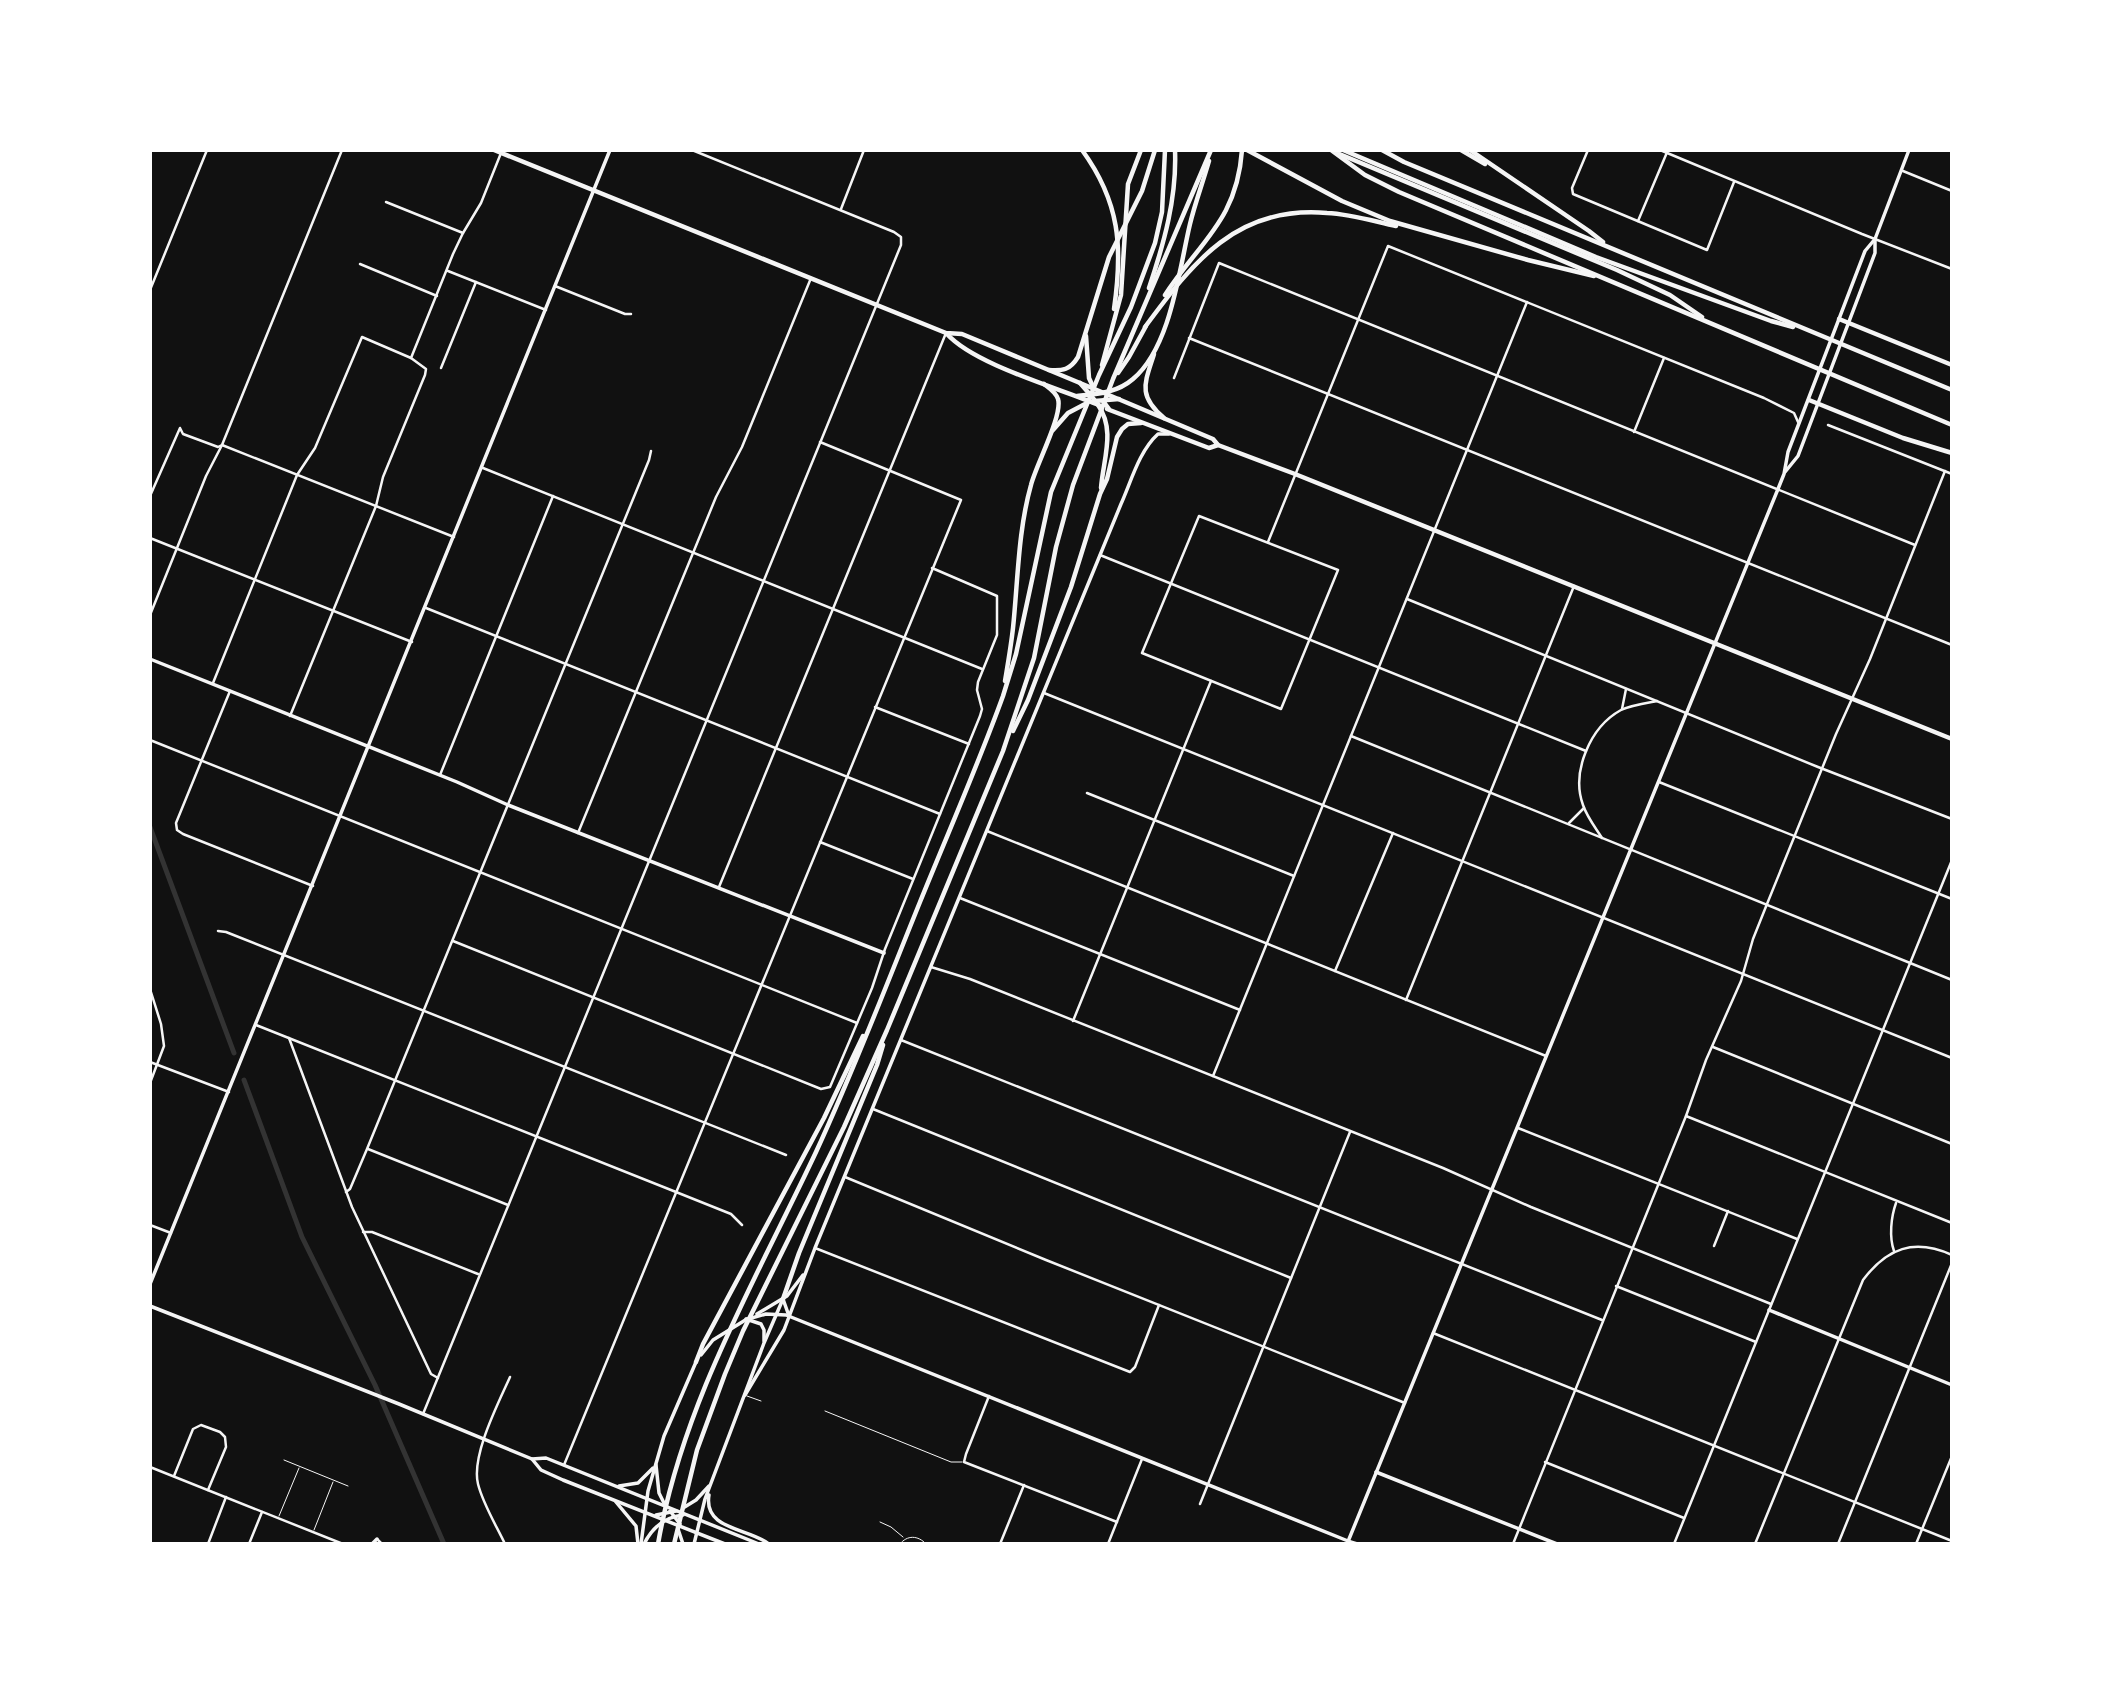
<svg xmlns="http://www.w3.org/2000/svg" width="2102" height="1694" font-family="Quicksand,sans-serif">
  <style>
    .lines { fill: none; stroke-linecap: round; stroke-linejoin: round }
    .canal { stroke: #333; stroke-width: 5 }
    .service { stroke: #f5f5f5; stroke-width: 1 }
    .minor { stroke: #f5f5f5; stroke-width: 2.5 }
    .tertiary { stroke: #f5f5f5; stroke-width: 3.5 }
    .secondary { stroke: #f5f5f5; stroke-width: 3.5 }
    .primary { stroke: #f5f5f5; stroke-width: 4.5 }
    .motorway { stroke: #f5f5f5; stroke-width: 4.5 }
  </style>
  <rect width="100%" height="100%" fill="#111"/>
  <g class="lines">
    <g class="canal">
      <path d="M150,827L234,1053"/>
      <path d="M244,1080L302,1237L375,1385L444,1544"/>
    </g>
    <g class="service">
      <path d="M747,1396L761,1401"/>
      <path d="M825,1411L951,1462H962"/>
      <path d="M284,1460L348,1486"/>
      <path d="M279,1516L299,1468"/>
      <path d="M880,1522L891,1527L903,1537"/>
      <path d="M314,1530L333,1482"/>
      <path d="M900,1544C907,1535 918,1535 926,1544"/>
    </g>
    <g class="minor">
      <path d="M1588,150L1572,188L1573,194L1707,250L1734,182"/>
      <path d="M1660,150L1862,234L1952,269"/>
      <path d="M1903,171L1952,191"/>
      <path d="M386,202L463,233"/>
      <path d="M841,209L864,150"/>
      <path d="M1638,221L1668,150"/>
      <path d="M360,264L437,296"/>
      <path d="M448,271L546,310"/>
      <path d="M555,286L625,314H631"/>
      <path d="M150,290L207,150"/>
      <path d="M1189,338L1952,645"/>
      <path d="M411,358L453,254L463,233L481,203L501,153"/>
      <path d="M441,368L476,282"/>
      <path d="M1174,378L1219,263L1915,545"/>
      <path d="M1828,425L1952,474"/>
      <path d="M1634,432L1664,358"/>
      <path d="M483,468L982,669"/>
      <path d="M150,496L180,428L183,434L218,447L222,445L454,537"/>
      <path d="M1199,516L1338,570L1281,709L1142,653Z"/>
      <path d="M150,538L412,642"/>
      <path d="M1268,542L1388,246L1764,398L1794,413L1798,422"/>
      <path d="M1100,555L1586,751"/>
      <path d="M1407,599L1818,767L1952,819"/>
      <path d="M426,608L940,814"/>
      <path d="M150,615L206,476L222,445L342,150"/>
      <path d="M213,683L297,475L315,448L362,337L411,358L426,369L425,375L383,477L376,506L290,716"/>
      <path d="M230,691L176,823L177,830L183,834L313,886"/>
      <path d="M1044,693L1952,1058"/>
      <path d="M875,707L969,744"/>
      <path d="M1622,709L1626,689"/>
      <path d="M1351,736L1952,980"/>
      <path d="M150,740L857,1023"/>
      <path d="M440,775L553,496"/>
      <path d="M1659,782L1952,899"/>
      <path d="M1087,793L1294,876"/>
      <path d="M1569,823L1584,808"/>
      <path d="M987,831L1546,1056"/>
      <path d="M578,833L716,497L742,447L811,278"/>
      <path d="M1602,838C1595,827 1587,817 1583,805C1571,772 1590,727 1621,710C1631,705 1646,703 1657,701"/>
      <path d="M820,842L913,879"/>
      <path d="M719,887L946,333"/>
      <path d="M960,898L1240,1010"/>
      <path d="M218,931L226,932L786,1155"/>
      <path d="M453,941L821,1089L830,1087L872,988L885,949L980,716L982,709L977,690L978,682L997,635V596L932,568"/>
      <path d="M931,967L970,979L1443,1168L1531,1207L1771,1304"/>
      <path d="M1335,971L1393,833"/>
      <path d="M150,989L161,1024L164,1046L150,1083"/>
      <path d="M1406,1000L1574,586"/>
      <path d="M1073,1021L1211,681"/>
      <path d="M256,1025L676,1192L731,1214L742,1225"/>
      <path d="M289,1038L352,1207L431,1374L438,1378"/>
      <path d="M901,1040L1602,1320"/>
      <path d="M1713,1047L1952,1144"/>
      <path d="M150,1062L229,1092"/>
      <path d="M1213,1076L1527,302"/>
      <path d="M873,1109L1291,1278"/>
      <path d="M1686,1116L1952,1223"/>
      <path d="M1518,1128L1797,1239"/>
      <path d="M368,1149L508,1205"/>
      <path d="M845,1177L1046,1260L1405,1403"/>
      <path d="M346,1192L350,1189L367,1149L631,504L649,460L651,451"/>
      <path d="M150,1225L171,1233"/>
      <path d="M363,1232H372L478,1274"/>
      <path d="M1714,1246L1728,1211"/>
      <path d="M815,1248L1130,1372L1135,1367L1159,1305"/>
      <path d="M1894,1251C1889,1237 1891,1217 1896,1203"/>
      <path d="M1616,1286L1756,1342"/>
      <path d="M1433,1333L1952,1541"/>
      <path d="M989,1396L966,1454L964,1462L1117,1522"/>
      <path d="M423,1414L901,245V237L894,232L692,150"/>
      <path d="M1545,1462L1684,1518"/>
      <path d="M564,1465L961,500L820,442"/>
      <path d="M150,1467L343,1544"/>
      <path d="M174,1476L193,1429L201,1425L220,1432L225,1437L226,1447L208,1490"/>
      <path d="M1200,1504L1350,1132"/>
      <path d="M377,1539L382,1544"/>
      <path d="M1349,1541L1359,1544"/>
      <path d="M208,1544L226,1497"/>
      <path d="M249,1544L262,1512"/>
      <path d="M505,1544C496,1525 483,1504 478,1484C471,1456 498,1404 510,1377"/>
      <path d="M1000,1544L1024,1485"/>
      <path d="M1108,1544L1142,1459"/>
      <path d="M1513,1544L1686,1116L1706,1060L1741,981L1753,939L1767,904L1836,734L1870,659L1945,471"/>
      <path d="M1674,1544L1952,860"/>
      <path d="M1755,1544L1863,1280C1887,1248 1914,1238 1952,1255"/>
      <path d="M1838,1544L1952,1263"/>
      <path d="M1916,1544L1952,1456"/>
    </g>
    <g class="tertiary">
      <path d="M150,659L457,782L508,805L884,953"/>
      <path d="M783,1299L789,1316"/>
      <path d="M1769,1310L1952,1385"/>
      <path d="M757,1314L787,1296L803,1275"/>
      <path d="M748,1319L766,1314L786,1315L1348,1541"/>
      <path d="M701,1355L713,1340L747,1319"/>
      <path d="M745,1395L784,1330L815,1248L1121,504C1131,482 1139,451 1158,434H1169"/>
      <path d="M1376,1472L1557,1544"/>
      <path d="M372,1544L377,1539"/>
    </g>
    <g class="secondary">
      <path d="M1785,472L1798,456L1875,253V240"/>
      <path d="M150,1284L610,150"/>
      <path d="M150,1306L399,1404L532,1459L541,1470L563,1480L725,1544"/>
      <path d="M746,1319L761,1324L764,1330V1341"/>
      <path d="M532,1459L546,1458L759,1544"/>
      <path d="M656,1465L659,1493L665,1505"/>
      <path d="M619,1486L638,1483L653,1468"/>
      <path d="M709,1495C703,1530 749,1528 769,1544"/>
      <path d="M616,1502L636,1526L638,1544"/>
      <path d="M683,1508L696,1500L709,1486"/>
      <path d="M670,1511L680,1524"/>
      <path d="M656,1515L676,1511"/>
      <path d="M678,1529L683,1544"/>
      <path d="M641,1544L648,1491L664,1436L696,1362"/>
      <path d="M644,1544C652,1528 665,1517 683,1515"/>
      <path d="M694,1544L705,1499L764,1343L783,1299"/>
      <path d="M714,1544H716"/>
      <path d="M1347,1544L1778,489L1784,474L1788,452L1865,251L1875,239L1909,150"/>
    </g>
    <g class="primary">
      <path d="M494,150L946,333L962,334L1104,393L1213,439L1218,445L1295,474L1952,739"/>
      <path d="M947,334C975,365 1059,388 1099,405"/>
      <path d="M1107,409L1209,448L1218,445"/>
    </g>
    <g class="motorway">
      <path d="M1082,150C1120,202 1123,247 1114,309"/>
      <path d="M1247,150L1342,201L1390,221L1528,260L1594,276"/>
      <path d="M1331,150L1365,175L1399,192L1952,425"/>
      <path d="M1343,150L1596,257L1771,321L1793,327"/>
      <path d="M1382,150L1404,162L1952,390"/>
      <path d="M1461,150L1485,164"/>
      <path d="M1470,150L1589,231L1603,242"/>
      <path d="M1337,153L1617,270L1670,295L1702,317"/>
      <path d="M1149,288C1164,243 1177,198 1175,150"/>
      <path d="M1165,295C1199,242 1237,221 1242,150"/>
      <path d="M1839,319L1952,365"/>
      <path d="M1145,327C1193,262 1237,205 1327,213C1350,214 1373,221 1396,226"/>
      <path d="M1086,336L1089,378L1094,389"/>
      <path d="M1154,354C1145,383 1137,395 1164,418"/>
      <path d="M1102,365L1121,295L1128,184L1141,150"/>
      <path d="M1049,370C1063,371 1070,370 1078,357L1109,257L1142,191L1155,150"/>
      <path d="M1118,373L1129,357L1146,326"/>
      <path d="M1080,383C1086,390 1093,397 1098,405C1116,430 1103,460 1101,488"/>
      <path d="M1077,396C1097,394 1117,393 1133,379C1171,347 1179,270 1190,224C1195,203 1203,182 1209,161"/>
      <path d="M1809,400L1903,438L1952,453"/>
      <path d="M1095,401L1119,399"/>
      <path d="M1103,401L1109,409"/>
      <path d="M1053,430L1068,413L1087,403"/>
      <path d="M1005,681C1008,663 1011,646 1013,628C1018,580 1018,531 1031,485C1036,465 1063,415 1058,399C1056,392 1049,388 1044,384"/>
      <path d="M1013,731L1028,700L1071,587L1100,494L1107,479L1117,437L1122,429L1128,424L1141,423"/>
      <path d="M783,1299L799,1253L877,1065L883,1045"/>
      <path d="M696,1362L703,1344L824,1118L863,1036"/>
      <path d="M658,1544C683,1402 756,1280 816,1152C854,1070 886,986 920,902C948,833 978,765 1003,696L1016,654L1051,492L1099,375L1131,307L1155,243L1162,212L1165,150"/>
      <path d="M674,1544L697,1450L725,1374L743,1331L844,1127L887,1030L1003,751L1034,658L1056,547L1073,485L1113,379L1211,150"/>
    </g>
  </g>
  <rect width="2102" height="1694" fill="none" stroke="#ffffff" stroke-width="304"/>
</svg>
